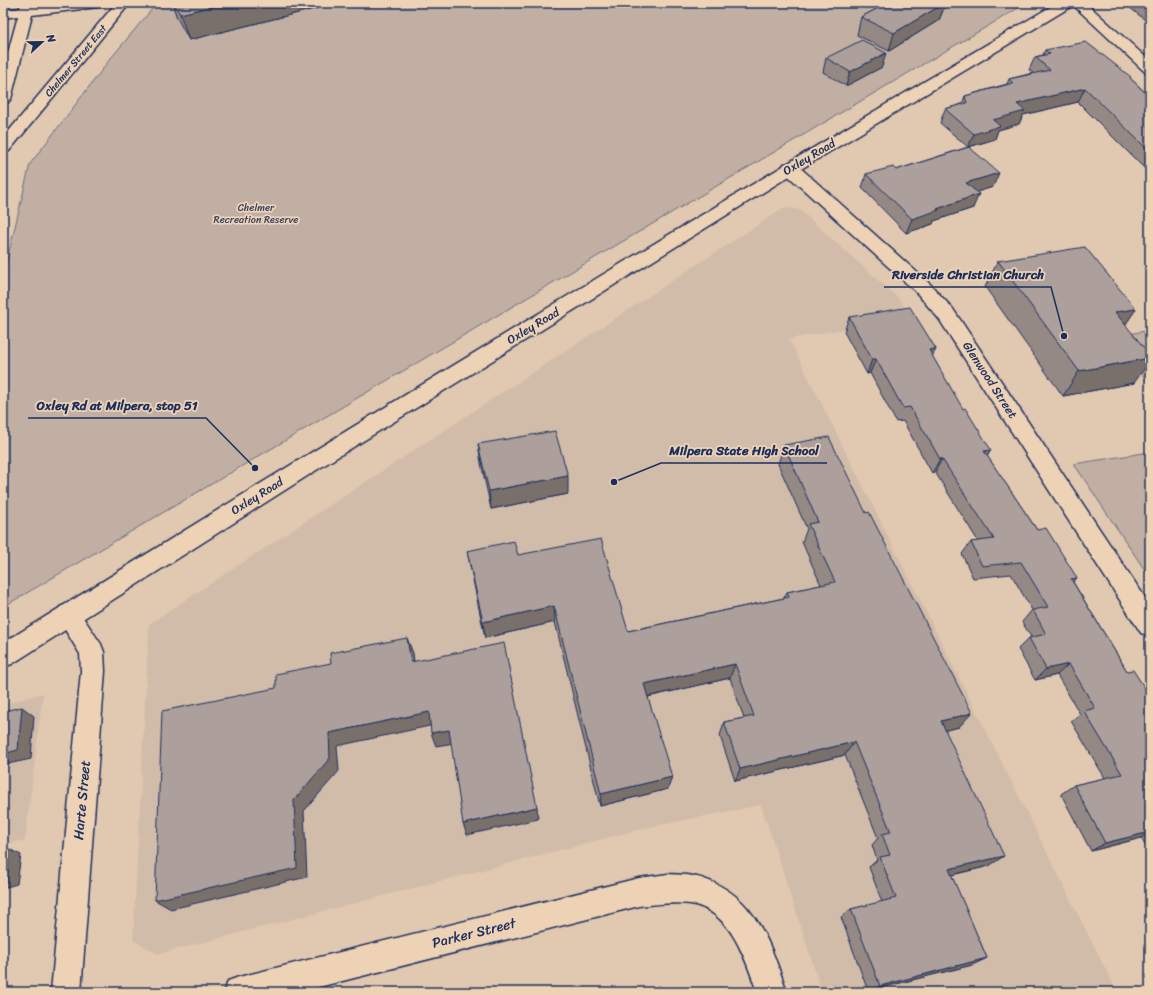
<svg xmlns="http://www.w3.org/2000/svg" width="1153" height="995" font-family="Sriracha,sans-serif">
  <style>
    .built { fill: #d1bcaa }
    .green { fill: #c0afa2; stroke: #6e6f80 }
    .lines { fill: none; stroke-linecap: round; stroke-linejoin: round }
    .minor-casing { stroke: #1b2f5e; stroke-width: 3 }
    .primary-casing { stroke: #1b2f5e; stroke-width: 3 }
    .minor { fill: #eed2b5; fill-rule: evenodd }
    .primary { fill: #eed2b5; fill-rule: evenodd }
    .wall { fill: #958985; stroke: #1b2f5e }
    .shaded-wall { fill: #796f6c; stroke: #1b2f5e }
    .building { fill: #ad9f9b; stroke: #1b2f5e }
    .labels { text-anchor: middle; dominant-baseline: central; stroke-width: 3.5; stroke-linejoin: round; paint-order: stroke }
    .far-street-label { font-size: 10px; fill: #1b2f5e; stroke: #eed2b5 }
    .far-park-label { font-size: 10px; fill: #344268; stroke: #eed2b5 }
    .street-label { font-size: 12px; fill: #1b2f5e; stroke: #eed2b5 }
    .near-street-label { font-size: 14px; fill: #1b2f5e; stroke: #eed2b5 }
    .leader { fill: none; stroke: #1b2f5e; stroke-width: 1.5 }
    .callout-dot { fill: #1b2f5e; stroke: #eed2b5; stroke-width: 1.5 }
    .callout-label { font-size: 13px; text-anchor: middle; font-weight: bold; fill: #1b2f5e; stroke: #eed2b5; stroke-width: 3.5; stroke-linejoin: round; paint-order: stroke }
  </style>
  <rect width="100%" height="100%" fill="#e1c8b0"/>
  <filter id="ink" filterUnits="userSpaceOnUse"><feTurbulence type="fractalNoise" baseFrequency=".025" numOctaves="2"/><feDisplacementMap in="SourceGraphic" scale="8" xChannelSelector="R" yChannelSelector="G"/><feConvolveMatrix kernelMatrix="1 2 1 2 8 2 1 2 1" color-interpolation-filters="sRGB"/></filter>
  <g filter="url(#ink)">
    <g class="built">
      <path d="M785,207L800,210L898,298L912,317L789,339L1117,992H822L761,805L645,828L158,954L133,940L149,624Z"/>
      <path d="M43,693L25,840L3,845V705Z"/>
    </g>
    <g class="green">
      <path d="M157,3H1027L3,607V277L30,164L111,58Z"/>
      <path d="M1150,330V385L1113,337Z"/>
      <path d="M1150,452V578L1074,464Z"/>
    </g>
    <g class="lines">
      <defs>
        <g id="minor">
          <path d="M21,3H35L34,6L63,3H105L103,6L98,7L32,15L11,99L8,102L3,104V71L18,16L3,18V10L20,8Z"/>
          <path d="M116,3H130L9,151L3,153V138Z"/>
          <path d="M1071,3H1086L1150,61V73L1145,72Z"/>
          <path d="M790,163L796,164L930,284L953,309L1150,605V636L1141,633L939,319L916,292L784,172L782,168L784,164Z"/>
          <path d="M68,604L76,607L101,644L104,652L105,671L81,992H51L81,671L80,654L56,615L60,607Z"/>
          <path d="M668,874C676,875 685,874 693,876C753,889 769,940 787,992H757C746,960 731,911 691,904C674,902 657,904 639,906L299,992H224L228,981L239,977L639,878Z"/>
        </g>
        <path id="primary" d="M1057,3H1074L1072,6L796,172L326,464L12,664L3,667V643C352,426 703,212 1057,3Z"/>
      </defs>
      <use href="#minor" class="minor-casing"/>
      <use href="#primary" class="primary-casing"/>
      <use href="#minor" class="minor"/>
      <use href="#primary" class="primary"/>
    </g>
    <g class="wall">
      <path d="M172,3H338L189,40L177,18Z"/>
      <path d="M883,3H946L939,20L889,51L857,35L861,17L882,6Z"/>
      <path d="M1124,3H1150V24Z"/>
      <path d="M1045,50L1130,78L1150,97V168L1145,169L1078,102L1023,115L1019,124L998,130L995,139L969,147L993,187L976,192L973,208L934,221L933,224L906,233L862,188L866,174L896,170L968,147L940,123L945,109L962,104L965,96L1007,84L1009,79L1033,73L1029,70L1035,57L1043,55Z"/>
      <path d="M826,58L882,67L846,86L823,72Z"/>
      <path d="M998,261L1136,309L1125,325L1134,383L1063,396L985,287Z"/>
      <path d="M849,317L936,349L932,356L987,456L1037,530L1073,582L1127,671L1150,696V854L1141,838L1091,851L1061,794L1074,785L1105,778L1071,721L1080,714L1057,675L1035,680L1018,649L1029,638L1031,637L1022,622L1032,610L1011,574L973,578L962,554L971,542L978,541L935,472L932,473L903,421L896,422L870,373L867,374L844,332Z"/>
      <path d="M478,444L568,494L491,509L481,463Z"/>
      <path d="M784,445L959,727L945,730L989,866L951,875L987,958L972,965L868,991L841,917L851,909L882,902L869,867L877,860L872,845L878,838L845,755L735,781L720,736L724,722L744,718L730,678L648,697L668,789L600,806L555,622L485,638L467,551L518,555L628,631L784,598L787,592L821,585L802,542L807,529L778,464Z"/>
      <path d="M1150,887V894L1147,888Z"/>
    </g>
    <g class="shaded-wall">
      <path d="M226,3H338L189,40L180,14Z"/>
      <path d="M945,3H946L939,20L889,51L894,33Z"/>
      <path d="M886,53L882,67L846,86L850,72Z"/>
      <path d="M1085,88L1078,102L1023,115L1019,124L998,130L995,139L968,147L974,134L993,120L1017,104Z"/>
      <path d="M1150,160V168L1145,169Z"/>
      <path d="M999,173L993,187L960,197L966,183Z"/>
      <path d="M979,194L973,208L934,221L933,224L906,233L912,219L937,209Z"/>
      <path d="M1136,309L1119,334L1115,312Z"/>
      <path d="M936,349L929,363V350Z"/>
      <path d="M1150,358V361L1134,383L1063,396L1079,371Z"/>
      <path d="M872,359H876L870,373L867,374Z"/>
      <path d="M991,450L983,464L984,451Z"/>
      <path d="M940,459H942L935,472L932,473Z"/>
      <path d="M568,476V494L491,509L489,491Z"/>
      <path d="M1077,578L1066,590L1071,579Z"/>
      <path d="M554,606L555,622L485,638L483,622Z"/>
      <path d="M407,638L413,653L416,677L411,662Z"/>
      <path d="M735,664L730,678L642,698L644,684Z"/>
      <path d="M1069,664L1057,675L1035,680L1046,669Z"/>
      <path d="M22,707L34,716L31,759L3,765V754Z"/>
      <path d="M429,712L434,725L337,746L339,771L304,811L307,877L171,909L155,900L329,733Z"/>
      <path d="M972,713L959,727L929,734L941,721Z"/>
      <path d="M449,730L454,743L436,746L431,733Z"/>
      <path d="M854,742L845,755L735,781L740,769Z"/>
      <path d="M672,777L668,789L600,806L601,794Z"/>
      <path d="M537,807L538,819L467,835L463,824Z"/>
      <path d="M1150,832V833L1141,838L1091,851L1105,843Z"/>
      <path d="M3,846L21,855L17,884L3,888Z"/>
      <path d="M1004,856L989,866L935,879L949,869Z"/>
      <path d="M987,958L972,965L868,991L880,986Z"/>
    </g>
    <g class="building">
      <path d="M174,3H226L180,14Z"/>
      <path d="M883,3H945L894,33L861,17L882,6Z"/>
      <path d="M862,40L886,53L850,72L826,58Z"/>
      <path d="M1086,42L1131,77L1130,78L1150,97V152L1085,88L1017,104L1025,111L993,120L1000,126L974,134L945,109L967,103L965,96L1013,83L1009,79L1050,70L1035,57L1050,54L1045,50Z"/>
      <path d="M969,147L999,173L966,183L979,194L937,209L939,210L912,219L866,174L893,167L896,170Z"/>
      <path d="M1085,247L1136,309L1115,312L1150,355V358L1079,371L998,261Z"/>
      <path d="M910,307L936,349L929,350L963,409L965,408L991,450L984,451L1037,530L1046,528L1077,578L1071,579L1127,671L1133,670L1150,696V832L1105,843L1074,785L1122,774L1084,711L1095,708L1069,664L1046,669L1029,638L1046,634L1033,610L1048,607L1021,562L982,566L971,542L994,539L942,459H940L910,407L903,408L876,359H872L849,317Z"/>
      <path d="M555,431L568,476L489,491L478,444Z"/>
      <path d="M829,437L866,513L869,512L972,713L941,721L1004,856L949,869L987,958L880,986L851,909L896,898L880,857L890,855L882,834L891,832L854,742L740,769L724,722L754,716L735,664L644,684L672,777L601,794L554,606L483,622L467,551L514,541L518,555L601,539L628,631L789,597L787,592L835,582L808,524L818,522L784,445Z"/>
      <path d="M407,638L411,662L504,643L537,807L463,824L449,730L431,733L429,712L329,733L330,758L294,800L297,868L155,900L162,711L276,688V674L331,663L330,653Z"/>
      <path d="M22,707L18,750L3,754V711Z"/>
      <path d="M659,986L661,992H640Z"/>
      <path d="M1052,987L1055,992H1035Z"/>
    </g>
  </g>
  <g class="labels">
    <g class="far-street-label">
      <text transform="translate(76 61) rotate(-50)">Chelmer Street East</text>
    </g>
    <g class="far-park-label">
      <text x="256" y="208">Chelmer<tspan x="256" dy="12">Recreation Reserve</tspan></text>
    </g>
    <g class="street-label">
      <text transform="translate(809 157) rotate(-31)">Oxley Road</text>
      <text transform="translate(533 326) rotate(-31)">Oxley Road</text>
      <text transform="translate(990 380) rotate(57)">Glenwood Street</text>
      <text transform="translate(257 496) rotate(-32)">Oxley Road</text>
    </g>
    <g class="near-street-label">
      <text transform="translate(82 800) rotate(-85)">Harte Street</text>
      <text transform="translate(474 933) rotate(-14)">Parker Street</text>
    </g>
  </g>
  <path class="leader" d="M1064 336L1051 287H884M255 468L206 418H28M614 482L661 463H827"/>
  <g class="callout-dot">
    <circle cx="1064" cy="336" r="4"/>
    <circle cx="255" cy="468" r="4"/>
    <circle cx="614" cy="482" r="4"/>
  </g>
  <g class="callout-label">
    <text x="968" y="279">Riverside Christian Church</text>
    <text x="117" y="410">Oxley Rd at Milpera, stop 51</text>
    <text x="744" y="455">Milpera State High School</text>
  </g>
  <rect width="1153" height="995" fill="none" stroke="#eed2b5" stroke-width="16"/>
  <rect x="8" y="8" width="1137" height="979" fill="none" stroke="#1b2f5e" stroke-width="1.5" filter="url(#ink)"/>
  <g transform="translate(42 42) rotate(68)" stroke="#eed2b5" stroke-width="3" paint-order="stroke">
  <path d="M0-3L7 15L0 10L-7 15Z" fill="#1b2f5e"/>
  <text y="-6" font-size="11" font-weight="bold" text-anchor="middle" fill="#1b2f5e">N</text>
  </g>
</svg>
